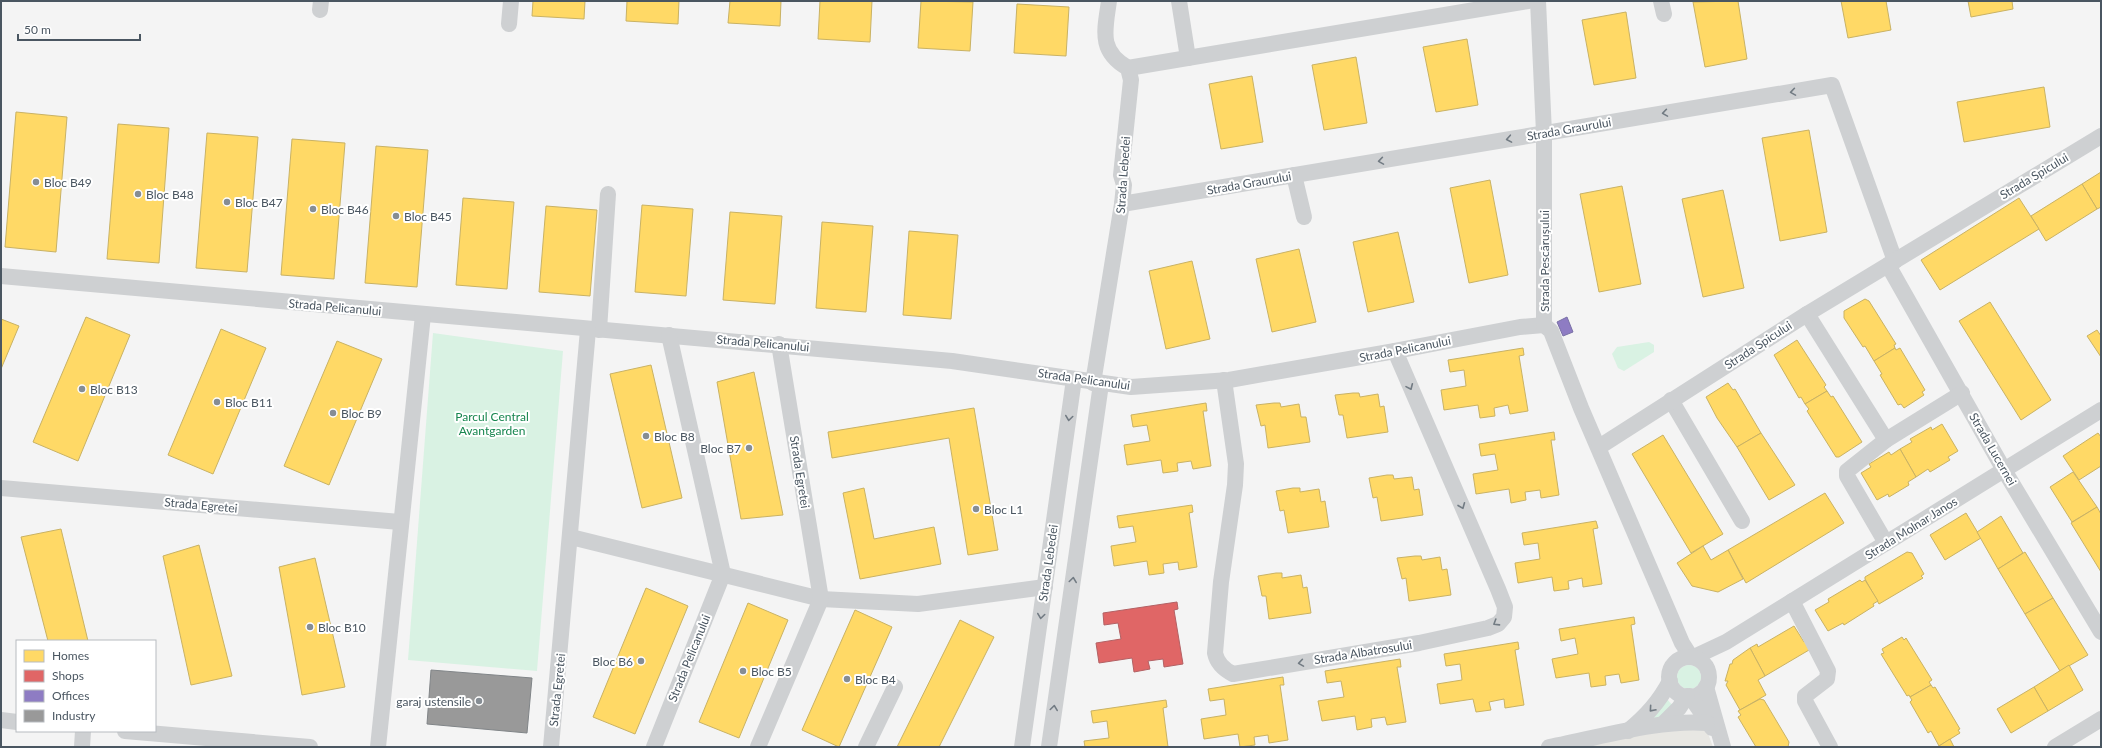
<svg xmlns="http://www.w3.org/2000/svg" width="2102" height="748" font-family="Lato,sans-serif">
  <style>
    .commercial { fill: #e8e7e3 }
    .green { fill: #d9f2e3 }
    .homes { fill: #ffd966; stroke: #c9b264 }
    .shops { fill: #e06666; stroke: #b36164 }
    .offices { fill: #8e7cc3; stroke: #7a71a6 }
    .industry { fill: #999; stroke: #818588 }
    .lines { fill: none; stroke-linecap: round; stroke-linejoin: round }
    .minor { stroke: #ced0d2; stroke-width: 16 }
    .oneway { stroke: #727b83 }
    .poi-dot { fill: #868d94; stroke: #fff; stroke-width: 1.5 }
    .labels { text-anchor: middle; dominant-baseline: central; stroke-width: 4; stroke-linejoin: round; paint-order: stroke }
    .street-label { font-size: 12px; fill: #4a5661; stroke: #fff }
    .poi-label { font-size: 12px; fill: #4a5661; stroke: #fff; text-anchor: start }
    .park-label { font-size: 12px; fill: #17864f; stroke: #fff }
  </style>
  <rect width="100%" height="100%" fill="#f4f4f4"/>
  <path class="commercial" d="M1702,717L1713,747H1535Z"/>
  <g class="green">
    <path d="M433,333L563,351L537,671L408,660Z"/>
    <path d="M1649,342L1654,345V352L1624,371L1618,368L1612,354L1617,347Z"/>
    <circle cx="1689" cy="677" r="12"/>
    <path d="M1667,699L1674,707L1648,724Z"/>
  </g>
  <g class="homes">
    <path d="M533,1H585L584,19L532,16Z"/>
    <path d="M627,1H679L678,24L626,21Z"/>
    <path d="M730,1H781L780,26L728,23Z"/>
    <path d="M820,1H872L870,42L818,39Z"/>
    <path d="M921,1L973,2L970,51L918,48Z"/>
    <path d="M1738,1L1747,59L1705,67L1693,2Z"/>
    <path d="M1841,1H1886L1891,30L1848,38Z"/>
    <path d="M1968,1H2012L2013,9L1971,17Z"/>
    <path d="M1017,4L1069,7L1066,56L1014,53Z"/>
    <path d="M1626,12L1636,78L1594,85L1582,20Z"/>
    <path d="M1467,39L1478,105L1436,112L1423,47Z"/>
    <path d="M1356,57L1367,123L1324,130L1312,65Z"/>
    <path d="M1252,76L1263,142L1221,149L1209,84Z"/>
    <path d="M2044,87L2050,127L1964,142L1957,102Z"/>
    <path d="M16,112L67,117L56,252L5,247Z"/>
    <path d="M118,124L169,128L159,263L107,259Z"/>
    <path d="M1809,130L1827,232L1780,241L1762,138Z"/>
    <path d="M207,133L258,137L247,272L196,268Z"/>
    <path d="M292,139L345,143L334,279L281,275Z"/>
    <path d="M376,146L428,150L417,287L365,283Z"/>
    <path d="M2101,172V207L2097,209L2082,184Z"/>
    <path d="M1490,180L1508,275L1469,283L1450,188Z"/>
    <path d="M2082,184L2097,209L2046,241L2031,216Z"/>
    <path d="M1622,186L1641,284L1599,292L1580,194Z"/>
    <path d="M1723,190L1744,288L1703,297L1682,199Z"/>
    <path d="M463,198L514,202L507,289L456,285Z"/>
    <path d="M2019,198L2039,229L1940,290L1921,260Z"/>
    <path d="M642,205L693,209L686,296L635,292Z"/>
    <path d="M546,206L597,210L590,296L539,292Z"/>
    <path d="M730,212L782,216L775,304L723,300Z"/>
    <path d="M822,222L873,226L866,312L816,308Z"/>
    <path d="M909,231L958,235L951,319L903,315Z"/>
    <path d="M1398,232L1414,302L1368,312L1353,242Z"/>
    <path d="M1299,249L1316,322L1272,332L1256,259Z"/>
    <path d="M1192,261L1210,339L1166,349L1149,271Z"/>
    <path d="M1865,299L1869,301L1896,344L1894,345L1895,348L1874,361L1865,346L1863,347L1844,318V311Z"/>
    <path d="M1990,302L2051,400L2021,420L1959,321Z"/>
    <path d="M86,317L130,335L78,461L33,442Z"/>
    <path d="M1,319L19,326L1,369Z"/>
    <path d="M221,329L266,348L213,474L168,455Z"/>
    <path d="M2097,330L2101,336V357L2087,336Z"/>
    <path d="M1797,340L1826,385L1824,387L1827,391L1805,404L1801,397L1799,398L1774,355Z"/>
    <path d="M337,341L382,359L329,485L284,466Z"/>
    <path d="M1523,348L1524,355L1519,356L1528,411L1510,414L1508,405L1494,408L1495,416L1480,418L1478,405L1444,410L1441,390L1466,386L1464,370L1450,372L1448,360Z"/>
    <path d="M1895,348L1896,350L1900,348L1925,390L1922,392L1924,395L1904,408L1901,404L1898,405L1880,375L1882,374L1874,361Z"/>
    <path d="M651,365L682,498L642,508L610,374Z"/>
    <path d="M754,372L783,515L741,519L717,382Z"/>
    <path d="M1728,383L1733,390L1735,389L1761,433L1737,447L1717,418L1706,397Z"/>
    <path d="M1827,391L1831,397L1833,396L1862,442L1839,457H1836L1807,411L1809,409L1805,404Z"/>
    <path d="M1353,393H1359L1360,397L1378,394L1380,407L1384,406L1388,432L1347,438L1343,415H1339L1335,395Z"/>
    <path d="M1206,403L1207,411H1203L1211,466L1193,469L1191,461L1177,463L1178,471L1163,473L1161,460L1127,465L1124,445L1150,441L1147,425L1133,427L1131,415Z"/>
    <path d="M1274,403H1280L1281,407L1299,404L1301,417H1306L1310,442L1268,448L1265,425L1261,426L1256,405Z"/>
    <path d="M974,408L998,550L968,555L949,438L832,458L828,432Z"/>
    <path d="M1942,424L1958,451L1948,457L1950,460L1930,472L1928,469L1916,477L1900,449L1912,442L1910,439L1931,427L1932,430Z"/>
    <path d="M1554,432L1555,440H1551L1559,495L1541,498L1540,490L1525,492L1526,500L1511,503L1509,489L1476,494L1473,474L1498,470L1495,454L1481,456L1479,444Z"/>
    <path d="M1761,433L1795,485L1769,500L1737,447Z"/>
    <path d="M2098,433L2101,437V466L2079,480L2063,456Z"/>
    <path d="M1663,435L1723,534L1691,553L1632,454Z"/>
    <path d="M1900,449L1916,477L1908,482L1909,485L1889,497L1888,494L1877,500L1861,473L1871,467L1869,464L1889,452L1891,455Z"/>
    <path d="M2073,472L2097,507L2072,522L2050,487Z"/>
    <path d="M1387,475H1393L1394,479L1412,477L1414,490L1419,489L1423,515L1381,521L1377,497L1373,498L1369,478Z"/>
    <path d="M864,488L874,539L934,527L941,564L860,579L843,493Z"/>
    <path d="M1293,488H1300V492L1319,489L1321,502L1325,501L1329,527L1288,533L1284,510L1280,511L1276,491Z"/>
    <path d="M1825,493L1844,523L1746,583L1728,550Z"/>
    <path d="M1192,505L1193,512L1189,513L1197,567L1179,570L1178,562L1163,564L1164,573L1149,575L1147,561L1114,566L1111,546L1136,542L1133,526L1119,528L1117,516Z"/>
    <path d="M2097,507L2101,514V572L2071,523Z"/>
    <path d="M1966,513L1981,538L1945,560L1930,535Z"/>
    <path d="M2001,516L2023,553L1998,569L1977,532Z"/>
    <path d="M1596,521L1598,528L1593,529L1602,584L1583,587L1582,578L1568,581L1569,589L1554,591L1552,577L1518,583L1515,563L1540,559L1538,543L1524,545L1522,533Z"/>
    <path d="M61,529L88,641H48L21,537Z"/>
    <path d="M199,545L232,676L191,685L163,556Z"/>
    <path d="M1703,546L1711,560L1728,550L1743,579L1718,592L1692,586L1677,563Z"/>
    <path d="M1907,552L1912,553L1924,574L1921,576L1923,578L1879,604L1865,579V577Z"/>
    <path d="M2025,552L2053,598L2025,614L1998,569Z"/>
    <path d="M1415,556H1421L1422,560L1440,557L1442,570L1447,569L1451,595L1409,601L1406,578L1402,579L1397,558Z"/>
    <path d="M315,558L345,687L302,695L279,567Z"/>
    <path d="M1276,573H1282V578L1301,575L1303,588L1307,587L1311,613L1269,619L1266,596H1262L1258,576Z"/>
    <path d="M1860,580L1862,582L1865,580L1878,601L1873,604L1874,606L1844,625L1843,623L1828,631L1815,610L1829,602L1828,599Z"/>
    <path d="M646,588L688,606L635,734L593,717Z"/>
    <path d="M2053,598L2088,655L2060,671L2025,614Z"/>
    <path d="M748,603L788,620L739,738L699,722Z"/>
    <path d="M855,610L892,627L839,747L802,730Z"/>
    <path d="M1634,617L1635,624L1631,625L1639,680L1621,683L1619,674L1605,676L1606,685L1591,687L1589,673L1556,678L1552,659L1578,654L1575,638L1561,641L1559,629Z"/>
    <path d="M960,620L994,637L939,747H897Z"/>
    <path d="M1794,626L1804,642L1806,640L1809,650L1765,676L1750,648L1757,644L1758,647Z"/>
    <path d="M1902,637L1904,640L1906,638L1932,680L1929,682L1931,685L1910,697L1909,695L1907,696L1881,654L1884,653L1882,649Z"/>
    <path d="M1518,642L1519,649L1515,650L1524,705L1505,708L1504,699L1489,702L1491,710L1476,712L1473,699L1440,704L1437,684L1462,680L1460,664L1446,666L1444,654Z"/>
    <path d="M1750,648L1765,676L1758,680L1766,695L1740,710L1726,685L1728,681H1725L1730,664H1732L1733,660Z"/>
    <path d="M1400,659L1401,667H1397L1406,722L1387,725L1385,717L1371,719L1372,727L1357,730L1355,716L1322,721L1318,701L1344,697L1341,681L1327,683L1325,671Z"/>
    <path d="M2069,665L2083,690L2048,711L2034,687Z"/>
    <path d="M1283,677L1284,685H1280L1288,740L1269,743L1268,735L1254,737L1255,745L1240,747L1238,734L1204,739L1201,719L1226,715L1224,699L1210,701L1208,689Z"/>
    <path d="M1931,685L1933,688L1935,687L1960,729L1958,730L1960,733L1939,746L1931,731L1928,733L1910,702L1912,700L1910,697Z"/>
    <path d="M2034,687L2048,711L2011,733L1997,709Z"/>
    <path d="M1760,699L1764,700L1789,742L1788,747H1756L1738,717L1741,715L1738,711Z"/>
    <path d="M1166,700L1167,707L1163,708L1168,747H1085L1084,741L1109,738L1107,721L1093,723L1091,711Z"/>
    <path d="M1950,739L1954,747H1937L1939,746Z"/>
  </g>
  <path class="shops" d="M1177,602L1178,609L1174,610L1183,664L1164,667L1163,659L1148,661L1150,669L1134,672L1132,658L1099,663L1096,643L1121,639L1118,623L1104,625L1103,613Z"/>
  <path class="offices" d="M1567,317L1573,332L1563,336L1557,322Z"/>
  <path class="industry" d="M431,670L532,678L527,733L427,724Z"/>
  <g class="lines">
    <g class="minor">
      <path d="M1179,1L1188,58"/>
      <path d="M1538,1L1544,133V325"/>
      <path d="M1661,1L1664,14"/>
      <path d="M320,10L321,1"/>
      <path d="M509,24L511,1"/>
      <path d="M1128,68L1528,1"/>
      <path d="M1294,175L1304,217"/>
      <path d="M1122,204L1832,85L1895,261"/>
      <path d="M1888,265L2004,470L2101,632"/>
      <path d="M1,276L952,361L1131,387L1229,380L1395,351L1520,327L1544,325"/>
      <path d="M1807,314L1886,440L1847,471V476L1886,543"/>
      <path d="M1544,325L1551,331L1581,408L1682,643L1691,657"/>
      <path d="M599,330L608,194"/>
      <path d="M1224,380L1236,464L1235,485L1221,582L1215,653C1217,663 1223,669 1233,674L1419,643L1488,628L1498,624L1504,617L1505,607L1498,589L1395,351"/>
      <path d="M1093,383L1122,204L1124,185L1121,175L1131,80L1128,68C1098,51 1105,30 1109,1"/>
      <path d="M1671,400L1742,521"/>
      <path d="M1886,440L1962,393"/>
      <path d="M1599,447L1807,314L2101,136"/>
      <path d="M1,488L400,522"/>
      <path d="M571,537L821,599L918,604L1045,587"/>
      <path d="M1792,601L1828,671L1827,679L1805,696V701L1830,747"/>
      <path d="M1694,657L1726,642L2101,410"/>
      <circle cx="1689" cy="677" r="20"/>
      <path d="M1706,687L1723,747"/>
      <path d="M1690,696L1712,728"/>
      <path d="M1,720L17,722"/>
      <path d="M1663,724L1679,708L1687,696"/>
      <path d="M125,731L310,747"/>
      <path d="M1628,731C1646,716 1659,702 1670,681"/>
      <path d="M82,747L83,731"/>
      <path d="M378,747L423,315"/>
      <path d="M551,747L588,330"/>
      <path d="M654,747L723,574L669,335"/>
      <path d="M758,747L821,599L779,344"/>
      <path d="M866,747L895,687"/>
      <path d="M1022,747L1074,379"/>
      <path d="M1049,747L1101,384"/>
      <path d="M1549,747C1599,738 1657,719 1707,723"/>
      <path d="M2055,747L2101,719"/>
    </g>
  </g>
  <defs><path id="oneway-chevron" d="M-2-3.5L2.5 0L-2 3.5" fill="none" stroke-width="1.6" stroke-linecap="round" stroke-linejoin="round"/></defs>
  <g class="oneway">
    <use href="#oneway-chevron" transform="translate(1793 92) rotate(171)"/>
    <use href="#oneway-chevron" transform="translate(1665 113) rotate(171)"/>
    <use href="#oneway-chevron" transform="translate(1509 139) rotate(170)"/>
    <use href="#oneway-chevron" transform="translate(1381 161) rotate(171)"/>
    <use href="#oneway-chevron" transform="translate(1410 387) rotate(66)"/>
    <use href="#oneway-chevron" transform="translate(1069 418) rotate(98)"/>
    <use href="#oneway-chevron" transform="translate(1462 506) rotate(68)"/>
    <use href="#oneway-chevron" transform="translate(1073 580) rotate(-82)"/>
    <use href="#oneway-chevron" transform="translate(1041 616) rotate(98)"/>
    <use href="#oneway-chevron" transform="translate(1496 623) rotate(148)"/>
    <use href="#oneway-chevron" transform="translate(1301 663) rotate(171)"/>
    <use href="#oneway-chevron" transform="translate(1054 708) rotate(-82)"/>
    <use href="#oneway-chevron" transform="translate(1652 709) rotate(131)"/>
  </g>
  <g class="poi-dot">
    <circle cx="36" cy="182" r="4"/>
    <circle cx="138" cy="194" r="4"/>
    <circle cx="227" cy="202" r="4"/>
    <circle cx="313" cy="209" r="4"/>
    <circle cx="396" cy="216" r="4"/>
    <circle cx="82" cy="389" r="4"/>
    <circle cx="217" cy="402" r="4"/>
    <circle cx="333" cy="413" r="4"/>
    <circle cx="646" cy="436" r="4"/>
    <circle cx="749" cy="448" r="4"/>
    <circle cx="976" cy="509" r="4"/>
    <circle cx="310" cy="627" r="4"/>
    <circle cx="641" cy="661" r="4"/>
    <circle cx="743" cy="671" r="4"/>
    <circle cx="847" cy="679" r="4"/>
    <circle cx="479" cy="701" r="4"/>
  </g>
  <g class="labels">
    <g class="street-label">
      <text transform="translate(1569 129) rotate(-10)">Strada Graurului</text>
      <text transform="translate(1123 175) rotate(-86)">Strada Lebedei</text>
      <text transform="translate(2034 176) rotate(-31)">Strada Spicului</text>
      <text transform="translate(1249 183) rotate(-10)">Strada Graurului</text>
      <text transform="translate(1544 261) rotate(-90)">Strada Pescărușului</text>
      <text transform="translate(335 307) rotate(5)">Strada Pelicanului</text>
      <text transform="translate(763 343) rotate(5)">Strada Pelicanului</text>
      <text transform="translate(1758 345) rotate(-33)">Strada Spicului</text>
      <text transform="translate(1405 349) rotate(-11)">Strada Pelicanului</text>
      <text transform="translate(1084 379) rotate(8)">Strada Pelicanului</text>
      <text transform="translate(1993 449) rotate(60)">Strada Lucernei</text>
      <text transform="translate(800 472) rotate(81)">Strada Egretei</text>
      <text transform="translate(201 505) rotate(5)">Strada Egretei</text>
      <text transform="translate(1911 528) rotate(-32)">Strada Molnar Janos</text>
      <text transform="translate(1048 563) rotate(-82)">Strada Lebedei</text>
      <text transform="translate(1363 652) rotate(-9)">Strada Albatrosului</text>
      <text transform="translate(689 658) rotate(-68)">Strada Pelicanului</text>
      <text transform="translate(557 690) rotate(-84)">Strada Egretei</text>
    </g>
    <g class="poi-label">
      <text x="44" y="182">Bloc B49</text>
      <text x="146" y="194">Bloc B48</text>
      <text x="235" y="202">Bloc B47</text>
      <text x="321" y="209">Bloc B46</text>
      <text x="404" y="216">Bloc B45</text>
      <text x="90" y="389">Bloc B13</text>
      <text x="225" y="402">Bloc B11</text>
      <text x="341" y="413">Bloc B9</text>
      <text x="654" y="436">Bloc B8</text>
      <text x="741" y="448" text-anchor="end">Bloc B7</text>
      <text x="984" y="509">Bloc L1</text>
      <text x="318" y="627">Bloc B10</text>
      <text x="633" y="661" text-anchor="end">Bloc B6</text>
      <text x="751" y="671">Bloc B5</text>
      <text x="855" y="679">Bloc B4</text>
      <text x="471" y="701" text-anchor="end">garaj ustensile</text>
    </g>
    <g class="park-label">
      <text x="492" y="416">Parcul Central<tspan x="492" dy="14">Avantgarden</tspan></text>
    </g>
  </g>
  <rect width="2102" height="748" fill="none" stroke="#4a5661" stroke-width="4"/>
  <rect x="16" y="640" width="140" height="92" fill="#ffffff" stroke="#b7bbc0"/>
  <rect x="24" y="650" width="20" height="12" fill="#ffd966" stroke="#b7bbc0"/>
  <text x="52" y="660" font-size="12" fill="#4a5661">Homes</text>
  <rect x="24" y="670" width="20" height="12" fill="#e06666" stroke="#b7bbc0"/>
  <text x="52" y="680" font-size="12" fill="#4a5661">Shops</text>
  <rect x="24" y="690" width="20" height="12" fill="#8e7cc3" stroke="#b7bbc0"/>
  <text x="52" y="700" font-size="12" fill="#4a5661">Offices</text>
  <rect x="24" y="710" width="20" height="12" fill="#999999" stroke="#b7bbc0"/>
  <text x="52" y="720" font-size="12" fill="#4a5661">Industry</text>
  <path d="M18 34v6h122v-6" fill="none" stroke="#4a5661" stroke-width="2"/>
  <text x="24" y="34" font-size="12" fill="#4a5661" stroke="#ffffff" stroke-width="3" paint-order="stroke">50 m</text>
</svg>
